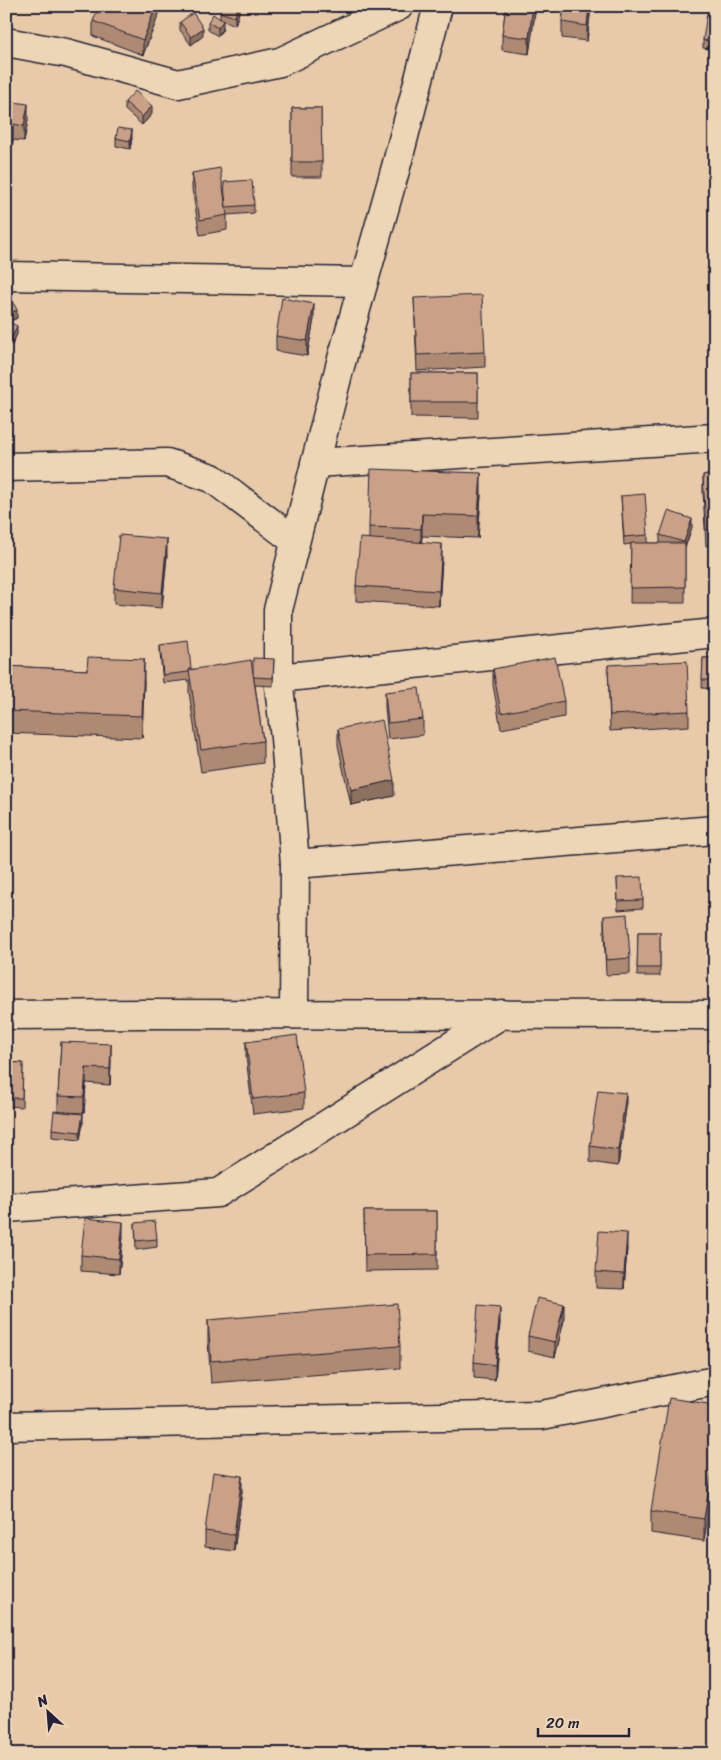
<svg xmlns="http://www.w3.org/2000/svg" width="721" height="1760" font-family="Sriracha,sans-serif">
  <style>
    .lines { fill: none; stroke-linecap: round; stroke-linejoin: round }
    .minor-casing { stroke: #22223b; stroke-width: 31 }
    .minor { stroke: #ecd6b5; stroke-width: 28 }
    .wall { fill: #ae8a73; stroke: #22223b }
    .shaded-wall { fill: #8d715e; stroke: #22223b }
    .building { fill: #caa186; stroke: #22223b }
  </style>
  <rect width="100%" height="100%" fill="#e8caa9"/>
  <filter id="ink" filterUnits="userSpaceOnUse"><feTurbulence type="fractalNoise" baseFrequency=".02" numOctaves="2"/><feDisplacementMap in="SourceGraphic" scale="10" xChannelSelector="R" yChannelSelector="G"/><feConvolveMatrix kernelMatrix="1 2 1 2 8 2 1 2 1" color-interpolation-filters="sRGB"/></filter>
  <g filter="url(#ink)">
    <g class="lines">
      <defs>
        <g id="minor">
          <path d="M438,6L396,167L340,366L278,610V678L285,738L295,864L715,830"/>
          <path d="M6,42L66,53L178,84L280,62L399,6"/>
          <path d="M6,276L363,282"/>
          <path d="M315,463L715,438"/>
          <path d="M6,467L167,463L212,478L295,541"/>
          <path d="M278,678L715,633"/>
          <path d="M294,1014L295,864"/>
          <path d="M6,1015L145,1014L715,1015"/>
          <path d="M6,1208L218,1193L502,1014"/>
          <path d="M6,1426L542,1415L715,1381"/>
        </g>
      </defs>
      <use href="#minor" class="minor-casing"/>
      <use href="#minor" class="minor"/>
    </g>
    <g class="wall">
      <path d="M160,6V11L143,55L93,36V21Z"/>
      <path d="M241,6L235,25L222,20L223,29L218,36L208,30V22L220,19V12Z"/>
      <path d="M506,6H536L529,54L502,50V35Z"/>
      <path d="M564,6H591L587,41L562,38V22Z"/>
      <path d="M715,14V50L703,48V40Z"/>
      <path d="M180,22L203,36L191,45L180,30Z"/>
      <path d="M6,101L28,120L24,141L13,140L7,178Z"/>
      <path d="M125,102L152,114L142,125L125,110Z"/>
      <path d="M292,108H321L322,177H292Z"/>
      <path d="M116,138H132L130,149L116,146Z"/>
      <path d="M192,173L225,199L254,205V213L227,215V230L200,235L192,189Z"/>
      <path d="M414,298L485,352V367L417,371Z"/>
      <path d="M6,300L17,318L9,322L17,334L12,345L6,342V327L9,322L6,323Z"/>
      <path d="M314,319L307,356L276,351V336Z"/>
      <path d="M411,373H478V418L411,417Z"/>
      <path d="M715,474V545L706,546L703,491V475Z"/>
      <path d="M481,495L478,538L422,536L421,542L442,559L439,606L356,601V586L369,539V527Z"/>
      <path d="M621,496L648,535V543H660V535L692,527L685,548V603H630L631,544L624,545Z"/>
      <path d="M167,555L162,608L114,604V588Z"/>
      <path d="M160,645L191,669L253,674L274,659L273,686L255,685L263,741V763L201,772L189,692V680L163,683L160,653Z"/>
      <path d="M703,658H715V689L702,688Z"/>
      <path d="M608,665L689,711V726L610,731Z"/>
      <path d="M6,666L87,670L144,681L142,738L6,733Z"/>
      <path d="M493,669L564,701V717L501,729L493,685Z"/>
      <path d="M385,692L423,719V735L388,739L385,707Z"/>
      <path d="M338,729L394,796L351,805L338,745Z"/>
      <path d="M617,878L643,900V908L618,910Z"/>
      <path d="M604,916L630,958V974L606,975L604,932Z"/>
      <path d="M638,932H660V976H637Z"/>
      <path d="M61,1042L111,1060L110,1085L86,1083L84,1113L64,1112L83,1122L80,1140L52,1137V1129L58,1111V1096Z"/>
      <path d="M246,1042L304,1093V1108L253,1114L246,1057Z"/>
      <path d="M6,1062L23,1063L22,1107L6,1106Z"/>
      <path d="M626,1108L618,1166L590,1162V1146Z"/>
      <path d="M364,1211H437V1270L365,1271Z"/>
      <path d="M135,1223L157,1239V1247L136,1250Z"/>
      <path d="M123,1237L119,1274L81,1271V1255Z"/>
      <path d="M627,1248L624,1289L596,1288V1272Z"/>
      <path d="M208,1320L400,1346V1368L211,1383L208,1342Z"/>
      <path d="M564,1320L555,1357L528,1351V1336Z"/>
      <path d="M500,1322L495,1380L474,1378V1362Z"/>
      <path d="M715,1405L704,1541L651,1533V1511Z"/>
      <path d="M242,1491L234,1551L205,1547V1531Z"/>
    </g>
    <g class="shaded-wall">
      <path d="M156,6H160V11L143,55V40Z"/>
      <path d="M238,6H241L235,25V17Z"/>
      <path d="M533,6H536L529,54V38Z"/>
      <path d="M589,6H591L587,41V26Z"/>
      <path d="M223,21V29L218,36V28Z"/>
      <path d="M203,28V36L191,45V37Z"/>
      <path d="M28,104V120L24,141V126Z"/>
      <path d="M152,106V114L142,125V117Z"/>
      <path d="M13,124V140L7,178V162Z"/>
      <path d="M132,130V138L130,149V141Z"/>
      <path d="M314,304V319L307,356V341Z"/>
      <path d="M17,310V318L6,323V315Z"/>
      <path d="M17,326V334L12,345V337Z"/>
      <path d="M481,473V495L478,538V516Z"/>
      <path d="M422,514V536L421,550V529Z"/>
      <path d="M692,519V527L684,550V542Z"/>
      <path d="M167,539V555L162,608V593Z"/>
      <path d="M442,544V559L439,606V591Z"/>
      <path d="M144,659V681L142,738V716Z"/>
      <path d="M394,780V796L351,805V790Z"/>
      <path d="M111,1044V1060L110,1085V1069Z"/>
      <path d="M86,1068V1083L84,1113V1097Z"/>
      <path d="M626,1093V1108L618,1166V1150Z"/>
      <path d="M83,1114V1122L80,1140V1132Z"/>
      <path d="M123,1222V1237L119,1274V1259Z"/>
      <path d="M627,1233V1248L624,1289V1274Z"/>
      <path d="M564,1304V1320L555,1357V1342Z"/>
      <path d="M500,1307V1322L495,1380V1365Z"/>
      <path d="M715,1452V1473L704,1541V1519Z"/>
      <path d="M242,1476V1491L234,1551V1535Z"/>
    </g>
    <g class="building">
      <path d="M99,6H156L143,40L93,21Z"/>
      <path d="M222,6H238L235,17L220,12Z"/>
      <path d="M506,6H533L529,38L502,35Z"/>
      <path d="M564,6H589L587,26L562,22Z"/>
      <path d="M193,13L203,28L191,37L180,22Z"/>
      <path d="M707,13L715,14V42L703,40Z"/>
      <path d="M213,14L223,21L218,28L208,22Z"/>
      <path d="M135,91L152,106L142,117L125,102Z"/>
      <path d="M6,101L28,104L24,126L13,124L7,162Z"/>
      <path d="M292,108H321L322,162H292Z"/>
      <path d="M118,128L132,130L130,141L116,138Z"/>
      <path d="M220,168L227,215L200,220L192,173Z"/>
      <path d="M252,180L254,205L226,207L224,182Z"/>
      <path d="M482,295L485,352L417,355L414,298Z"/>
      <path d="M11,298L17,310L6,315V300Z"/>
      <path d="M282,298L314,304L307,341L276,336Z"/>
      <path d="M9,322L17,326L12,337L6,334V327Z"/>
      <rect x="411" y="373" width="67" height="29"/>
      <path d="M371,469L481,473L478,516L422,514L421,529L369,527Z"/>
      <path d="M715,474V530H706L703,475Z"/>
      <path d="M645,494L648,535L624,537L621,496Z"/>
      <path d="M668,511L692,519L684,542L660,535Z"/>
      <path d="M119,535L167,539L162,593L114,588Z"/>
      <path d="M360,538L442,544L439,591L356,586Z"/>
      <path d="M631,543H685V587L630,588Z"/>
      <path d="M188,641L191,669L189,670V672L163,675L160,645Z"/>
      <path d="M88,657L144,659L142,716L6,711V666L87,670Z"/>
      <path d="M555,657L564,701L501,713L493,669Z"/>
      <path d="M253,658L274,659L273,678L253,677Z"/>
      <path d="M703,658H715V680H702Z"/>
      <path d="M251,660L263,741L201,750L189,670Z"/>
      <path d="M687,661L689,711L610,715L608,665Z"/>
      <path d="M419,688L423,719L388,723L385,692Z"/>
      <path d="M382,720L394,780L351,790L338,729Z"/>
      <path d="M642,877L643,900L618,901L617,878Z"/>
      <path d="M627,914L630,958L606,960L604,916Z"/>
      <path d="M638,932H660V968H637Z"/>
      <path d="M297,1035L304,1093L253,1099L246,1042Z"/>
      <path d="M61,1042L111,1044L110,1069L86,1068L84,1097L58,1096Z"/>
      <path d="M6,1062L23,1063L22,1098H6Z"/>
      <path d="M598,1090L626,1093L618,1150L590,1146Z"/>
      <path d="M54,1111L83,1114L80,1132L52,1129Z"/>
      <path d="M364,1211H437V1254L365,1255Z"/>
      <path d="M85,1218L123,1222L119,1259L81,1255Z"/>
      <path d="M155,1221L157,1239L136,1241L135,1223Z"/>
      <path d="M599,1231L627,1233L624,1274L596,1272Z"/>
      <path d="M537,1298L564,1304L555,1342L528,1336Z"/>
      <path d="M397,1304L400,1346L211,1361L208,1320Z"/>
      <path d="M478,1305L500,1307L495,1365L474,1362Z"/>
      <path d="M669,1398L715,1405V1452L704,1519L651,1511Z"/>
      <path d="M213,1472L242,1476L234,1535L205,1531Z"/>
    </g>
  </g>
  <rect width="721" height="1760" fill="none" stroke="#ecd6b5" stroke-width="25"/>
  <rect x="12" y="12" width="696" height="1735" fill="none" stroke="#22223b" stroke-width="2" filter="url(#ink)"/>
  <g transform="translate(48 1712) rotate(334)" stroke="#ecd6b5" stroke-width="4" paint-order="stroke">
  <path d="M0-4L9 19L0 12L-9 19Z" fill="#22223b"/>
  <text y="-8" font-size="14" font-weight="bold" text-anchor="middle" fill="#22223b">N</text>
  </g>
  <path d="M538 1728v8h91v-8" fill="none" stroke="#22223b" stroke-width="2.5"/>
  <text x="546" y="1728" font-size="15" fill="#22223b" stroke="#ecd6b5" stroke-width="4" paint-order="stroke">20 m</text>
</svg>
